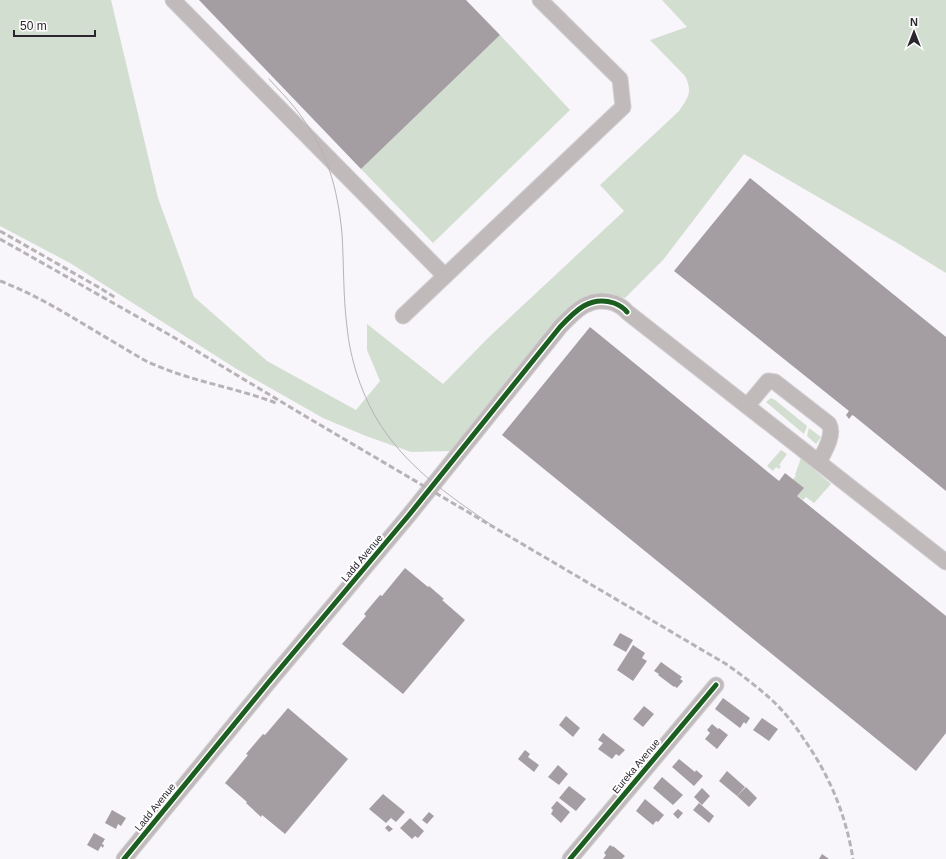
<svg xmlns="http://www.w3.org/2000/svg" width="946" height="859" font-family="Arial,sans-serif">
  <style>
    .green { fill: #d2decf }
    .building { fill: #a49ea3 }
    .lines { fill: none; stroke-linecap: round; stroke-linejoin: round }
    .minor-casing { stroke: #d3d1d5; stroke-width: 17 }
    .minor { stroke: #c1babb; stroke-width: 15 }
    .tram { stroke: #b7b3b5; stroke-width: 1 }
    .rail { stroke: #b7b3b5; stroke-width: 3; stroke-dasharray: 6 3; stroke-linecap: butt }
    .cycleway-casing { stroke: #fff; stroke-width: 8 }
    .cycleway { stroke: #1b5e20; stroke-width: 5 }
    .labels { text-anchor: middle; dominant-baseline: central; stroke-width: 4; stroke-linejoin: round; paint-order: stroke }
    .street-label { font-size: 10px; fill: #2b262e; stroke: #fff }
  </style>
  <rect width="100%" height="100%" fill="#f8f5fb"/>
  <g class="green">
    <path d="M0,0H111L158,198L194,297L267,361L356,410L380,381L367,350V324L443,384L488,338L624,211L600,185L679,111C688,98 693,92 685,76L650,40L687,27L662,0H946V273L899,244L744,154L663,260L625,298L612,295L598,294L572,306L450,451L411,452L366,436L323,418L235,368L70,263L0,226Z"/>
    <path d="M500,35L570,110L433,243L361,169Z"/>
    <path d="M771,398L775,400L807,426L804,434L766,402Z"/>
    <path d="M809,428L821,437L816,444L807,436Z"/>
    <path d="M781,450L787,454L779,465L781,466L779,469L776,467L773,471L767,466Z"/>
    <path d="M801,458L831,484L814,503L806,497L803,500L797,496L793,479L796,476L795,475Z"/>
  </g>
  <g class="building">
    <path d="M199,0H466L500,35L361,169Z"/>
    <path d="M750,178L946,337V491L854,416L852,415L849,419L846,415L849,411L674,271Z"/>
    <path d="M590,327L779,481L785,473L804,488L797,496L946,616V733L916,771L502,435Z"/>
    <path d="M405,568L428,587L429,586L444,599L442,600L465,620L403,694L342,644L366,616L364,614L380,595L382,596Z"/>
    <path d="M620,633L633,640L626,652L613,645Z"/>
    <path d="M633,645L645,653L642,658L647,661L633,681L617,670Z"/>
    <path d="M661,662L682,677L680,679L683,681L677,688L674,686V687L658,675L659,674L654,671Z"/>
    <path d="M723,698L750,718L746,724L744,722L740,728L715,709Z"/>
    <path d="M644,706L654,714L643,727L633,719Z"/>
    <path d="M288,708L348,759L285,834L262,815L261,817L246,803L247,802L225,783L248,755L246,754L263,734L265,735Z"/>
    <path d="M566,716L580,728L573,737L559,725Z"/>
    <path d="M762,718L778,729L769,741L753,730Z"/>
    <path d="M712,724L718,729L719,728L728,735L717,749L705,739L710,733L707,730Z"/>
    <path d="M603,733L625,750L619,756L616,754L612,759L598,749L603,743L598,740Z"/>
    <path d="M525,750L530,754L528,757L539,765L534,772L518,759Z"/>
    <path d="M679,759L695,772L696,770L703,776L694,786L672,767Z"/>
    <path d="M558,765L568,774L559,785L548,777Z"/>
    <path d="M727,771L745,787L737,796L719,781Z"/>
    <path d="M662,777L683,795L673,805L653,788Z"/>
    <path d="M569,786L586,799L576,811L559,798Z"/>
    <path d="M746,787L757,798L749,807L737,796Z"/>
    <path d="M702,788L710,796L702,805L694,797Z"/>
    <path d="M383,794L405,812L396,822L391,818L386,823L369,809Z"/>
    <path d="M645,799L664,815L658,822L656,821L653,825L636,811Z"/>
    <path d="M557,801L570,812L561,823L551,814L553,810L551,808Z"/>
    <path d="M699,803L714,816L709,823L693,810Z"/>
    <path d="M678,809L683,813L678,819L673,814Z"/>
    <path d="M112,810L126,818L121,826L118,824L116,829L105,823Z"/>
    <path d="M429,812L434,816L427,824L422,820Z"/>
    <path d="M410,818L424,831L418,838L415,836L412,839L400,828Z"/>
    <path d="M388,825L393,829L389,832L385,828Z"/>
    <path d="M94,833L105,839L102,844L104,845L103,848L101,846L98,851L87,845Z"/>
    <path d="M610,845L613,847V846L625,856L622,859H603L606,855L604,853Z"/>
    <path d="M822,854L829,859H819Z"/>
  </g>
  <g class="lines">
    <defs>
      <g id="minor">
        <path d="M173,0L445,276"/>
        <path d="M403,316L623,107L620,79L540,0"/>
        <path d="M747,406L768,381L775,382L829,424C835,435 824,452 819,462"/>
        <path d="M124,859L268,683L409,515L560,327C575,311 590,295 614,303C619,305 624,308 627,312L946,562"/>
        <path d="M570,859L716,685"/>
      </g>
    </defs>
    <use href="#minor" class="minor-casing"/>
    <use href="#minor" class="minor"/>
    <path class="tram" d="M269,79C278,89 287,98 295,108C309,126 322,147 329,169C336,189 340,212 342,234C344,265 343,296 347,327C350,358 360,389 375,416C404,466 447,494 493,526"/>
    <g class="rail">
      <path d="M0,231L100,288L116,298"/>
      <path d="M0,239L175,338L305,416L726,664C743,676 759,688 774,702C785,713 795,725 803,738C829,774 846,815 853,859"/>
      <path d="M0,281C40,296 76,320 112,341C124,348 135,355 146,361C188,381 234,387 276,403"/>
    </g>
    <defs>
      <g id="cycleway">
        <path d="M124,859L268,683L409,515L560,327C575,311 590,295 614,303C619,305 624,308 627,312"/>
        <path d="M570,859L716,685"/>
      </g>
    </defs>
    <use href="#cycleway" class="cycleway-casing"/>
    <use href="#cycleway" class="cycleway"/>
  </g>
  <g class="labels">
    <g class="street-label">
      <text transform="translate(362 558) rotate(-50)">Ladd Avenue</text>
      <text transform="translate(636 766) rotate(-50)">Eureka Avenue</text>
      <text transform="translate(155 807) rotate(-51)">Ladd Avenue</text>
    </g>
  </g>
  <g transform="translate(914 32)" stroke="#ffffff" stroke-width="3" paint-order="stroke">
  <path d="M0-3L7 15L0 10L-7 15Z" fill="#2b262e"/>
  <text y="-6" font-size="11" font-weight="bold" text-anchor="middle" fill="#2b262e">N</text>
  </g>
  <path d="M14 30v6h81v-6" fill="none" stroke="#2b262e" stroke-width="2"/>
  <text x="20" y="30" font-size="12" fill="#2b262e" stroke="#ffffff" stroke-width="3" paint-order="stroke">50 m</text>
</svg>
